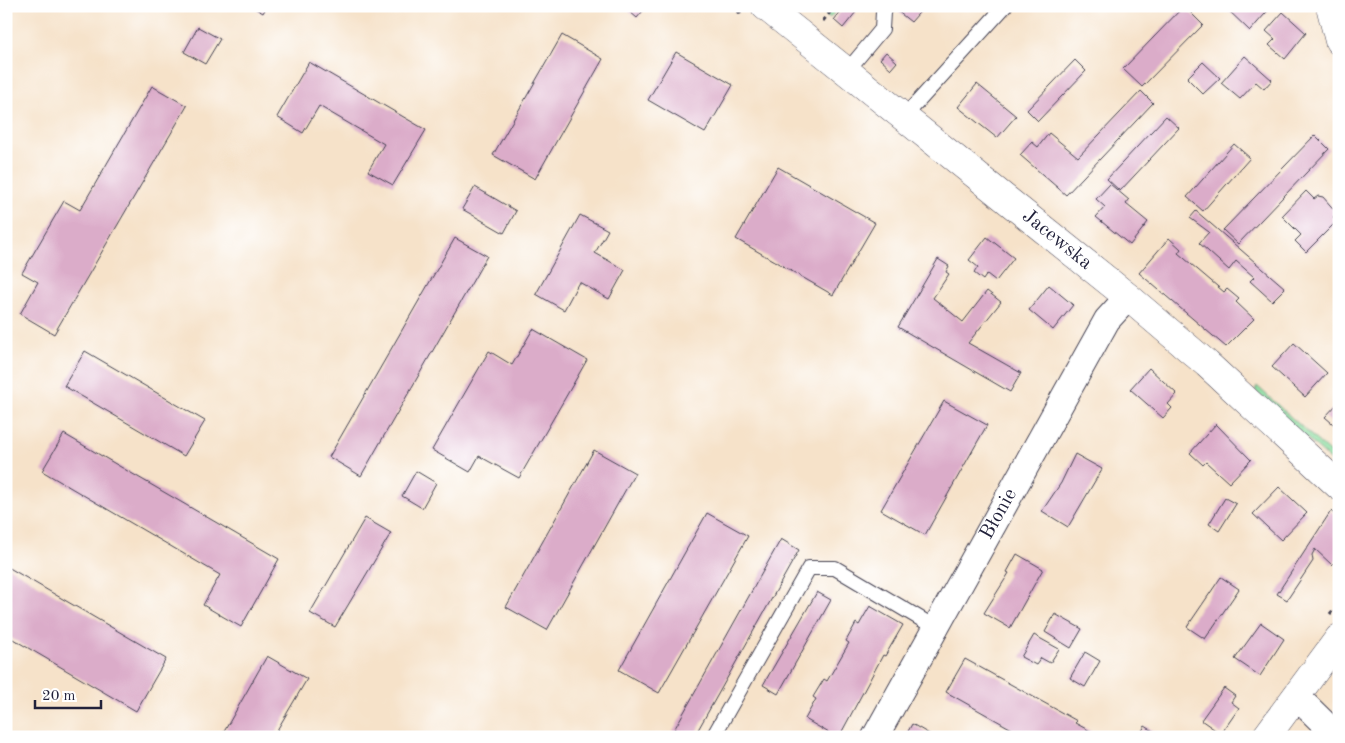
<svg xmlns="http://www.w3.org/2000/svg" width="1345" height="743" font-family="'Old Standard TT',serif">
  <style>
    .green { fill: #89db9c; stroke: #567e6c }
    .building { fill: #dbacc9 }
    .lines { fill: none; stroke-linecap: round; stroke-linejoin: round }
    .lane-casing { stroke: #423f50; stroke-width: 16 }
    .street-casing { stroke: #423f50; stroke-width: 28 }
    .secondary-casing { stroke: #423f50; stroke-width: 29 }
    .path { stroke: #423f50; stroke-width: 3; stroke-dasharray: 4 4; stroke-linecap: butt }
    .lane { stroke: #fff; stroke-width: 14 }
    .street { stroke: #fff; stroke-width: 26 }
    .secondary { stroke: #fff; stroke-width: 28 }
    .labels { text-anchor: middle; dominant-baseline: central; stroke-width: 4; stroke-linejoin: round; paint-order: stroke }
    .street-label { font-size: 20px; fill: #22223b; stroke: #fff }
  </style>
  <rect width="100%" height="100%" fill="#fff"/>
  <filter id="ink" filterUnits="userSpaceOnUse"><feTurbulence type="fractalNoise" baseFrequency=".02" numOctaves="2"/><feDisplacementMap in="SourceGraphic" scale="10" xChannelSelector="R" yChannelSelector="G"/><feConvolveMatrix kernelMatrix="1 2 1 2 8 2 1 2 1" color-interpolation-filters="sRGB"/></filter>
  <filter id="wash" filterUnits="userSpaceOnUse"><feTurbulence type="fractalNoise" baseFrequency=".0096" numOctaves="4" result="noise"/><feDisplacementMap in="SourceGraphic" scale="20" xChannelSelector="R" yChannelSelector="G"/><feGaussianBlur stdDeviation="1.12" result="paint"/><feColorMatrix in="noise" values="0 0 0 0 0 0 0 0 0 0 0 0 0 0 0 0 0 1.4 0 .05"/><feComposite in="paint" operator="in"/></filter>
  <g filter="url(#wash)">
    <rect width="100%" height="100%" fill="#f6e2c9"/>
    <g class="green">
      <path d="M816,6H839L830,18Z"/>
      <path d="M1257,386L1339,461V465H1336L1255,391Z"/>
    </g>
    <g id="blocks">
      <g class="building">
        <path d="M251,6H267L263,13Z"/>
        <path d="M623,6H647L637,18Z"/>
        <path d="M845,6L856,12L843,28L834,20Z"/>
        <path d="M899,6H925L911,22L896,10Z"/>
        <path d="M1184,6L1203,25L1142,87L1123,69Z"/>
        <path d="M1224,6H1272L1250,31Z"/>
        <path d="M1283,12L1306,33L1285,59L1269,45L1275,39L1266,31Z"/>
        <path d="M198,27L220,39L205,64L184,52Z"/>
        <path d="M562,35L603,59L535,179L493,155Z"/>
        <path d="M676,52L733,85L705,133L648,100Z"/>
        <path d="M886,52L897,62L891,69L880,59Z"/>
        <path d="M1245,56L1272,80L1264,89L1256,82L1240,99L1221,83Z"/>
        <path d="M1075,60L1086,71L1038,121L1027,110Z"/>
        <path d="M309,62L426,130L393,185L368,171L384,144L319,106L303,133L277,117Z"/>
        <path d="M1203,62L1220,78L1203,94L1187,78Z"/>
        <path d="M977,84L1016,116L997,138L958,107Z"/>
        <path d="M152,86L187,106L54,334L20,314L38,282L22,273L64,201L80,210Z"/>
        <path d="M1141,91L1153,103L1066,195L1020,155L1032,142L1038,147L1049,133L1078,157Z"/>
        <path d="M1166,116L1179,128L1120,191L1107,179Z"/>
        <path d="M1315,135L1329,149L1238,244L1223,230Z"/>
        <path d="M1234,144L1250,158L1203,211L1187,197Z"/>
        <path d="M778,167L875,223L833,295L736,239Z"/>
        <path d="M1110,184L1129,200L1126,204L1148,222L1130,245L1096,217L1105,207L1096,199Z"/>
        <path d="M475,187L516,211L504,233L462,209Z"/>
        <path d="M1306,191L1314,199L1318,196L1323,197L1337,213L1333,217L1337,221L1306,252L1295,241L1301,235L1282,216Z"/>
        <path d="M1196,211L1285,288L1272,301L1250,281L1254,277L1236,261L1229,270L1199,243L1209,232L1190,218Z"/>
        <path d="M580,215L608,230L595,253L625,270L609,299L579,282L564,310L536,294Z"/>
        <path d="M987,237L1014,258L996,281L987,274L983,280L974,273L978,267L969,260Z"/>
        <path d="M455,238L487,256L361,476L329,457Z"/>
        <path d="M1169,238L1181,249L1178,253L1224,292L1227,289L1239,299L1236,302L1254,319L1226,347L1139,273Z"/>
        <path d="M938,259L949,266L946,272L949,274L933,298L963,322L987,291L1001,302L968,343L1021,373L1010,392L898,327Z"/>
        <path d="M1049,285L1073,305L1053,330L1029,310Z"/>
        <path d="M533,329L587,360L519,478L479,456L470,472L432,450L489,351L512,365Z"/>
        <path d="M1294,343L1327,373L1305,397L1272,367Z"/>
        <path d="M85,351L205,421L184,456L64,386Z"/>
        <path d="M1149,368L1177,394L1168,404L1172,408L1163,418L1130,389Z"/>
        <path d="M944,401L987,425L925,535L881,510Z"/>
        <path d="M1339,402V429L1325,417Z"/>
        <path d="M1216,424L1251,460L1229,483L1206,462L1203,465L1190,453Z"/>
        <path d="M64,434L279,559L241,627L203,605L220,575L42,471Z"/>
        <path d="M594,450L635,473L547,630L506,607Z"/>
        <path d="M1075,454L1102,469L1068,527L1042,511L1061,483Z"/>
        <path d="M416,471L436,483L422,508L402,496Z"/>
        <path d="M1279,487L1307,513L1281,540L1253,514Z"/>
        <path d="M1225,498L1236,504L1219,531L1209,524Z"/>
        <path d="M1331,511L1339,519V558L1332,565L1315,549L1312,555L1313,561L1287,600L1277,594Z"/>
        <path d="M707,513L748,536L659,693L619,670Z"/>
        <path d="M365,518L391,533L335,627L310,613Z"/>
        <path d="M781,539L799,550L694,737H670Z"/>
        <path d="M1017,554L1043,569L1010,628L984,613L1009,573L1007,572Z"/>
        <path d="M6,566L166,659L136,711L6,635Z"/>
        <path d="M1221,577L1239,589L1205,639L1187,627Z"/>
        <path d="M817,592L831,600L778,694L763,685Z"/>
        <path d="M870,606L903,625L885,656L883,655L839,737H836L805,719L816,699L813,697L824,679L827,681L849,643L846,641L856,623L859,625Z"/>
        <path d="M1055,614L1082,629L1071,648L1045,632Z"/>
        <path d="M1261,623L1284,639L1260,676L1235,659Z"/>
        <path d="M1034,635L1059,649L1050,663L1041,658L1036,665L1021,657Z"/>
        <path d="M1085,652L1100,661L1085,687L1070,678Z"/>
        <path d="M267,656L307,679L273,737H221Z"/>
        <path d="M965,659L1077,721L1075,723L1092,732L1089,737H1026L946,692Z"/>
        <path d="M1224,688L1235,696L1231,702L1239,708L1221,734L1201,720Z"/>
        <path d="M912,724L931,735L930,737H905Z"/>
        <path d="M1145,726L1158,734L1156,737H1138Z"/>
        <path d="M730,732L739,737H728Z"/>
      </g>
    </g>
  </g>
  <g filter="url(#ink)">
    <use href="#blocks" fill-opacity="0" stroke="#423f50" stroke-width="1"/>
    <g class="lines">
      <defs>
        <g id="lane">
          <path d="M847,71L882,29L883,12L888,6"/>
          <path d="M904,117L1005,6"/>
          <path d="M713,737L809,568H835L936,628"/>
        </g>
        <g id="street">
          <path d="M1296,696L1338,737"/>
          <path id="s1" d="M875,737L1107,320L1128,297"/>
        </g>
        <g id="secondary">
          <path id="s2" d="M765,6L1128,297L1207,364L1339,486"/>
          <path d="M1330,6L1339,41"/>
          <path d="M1266,737L1339,638"/>
        </g>
      </defs>
      <use href="#lane" class="lane-casing"/>
      <use href="#street" class="street-casing"/>
      <use href="#secondary" class="secondary-casing"/>
      <g class="path">
        <path d="M732,6L741,14"/>
        <path d="M823,21L835,6"/>
        <path d="M1330,614L1339,603"/>
      </g>
      <use href="#lane" class="lane"/>
      <use href="#street" class="street"/>
      <use href="#secondary" class="secondary"/>
    </g>
  </g>
  <g class="labels">
    <g class="street-label">
      <text stroke="none"><textPath href="#s2" startOffset="374">Jacewska</textPath></text>
      <text stroke="none"><textPath href="#s1" startOffset="255">Błonie</textPath></text>
    </g>
  </g>
  <rect width="1345" height="743" fill="none" stroke="#fff" stroke-width="25"/>
  <path d="M35 700v8h66v-8" fill="none" stroke="#22223b" stroke-width="2.5"/>
  <text x="42" y="700" font-size="15" fill="#22223b" stroke="#ffffff" stroke-width="4" paint-order="stroke">20 m</text>
</svg>
